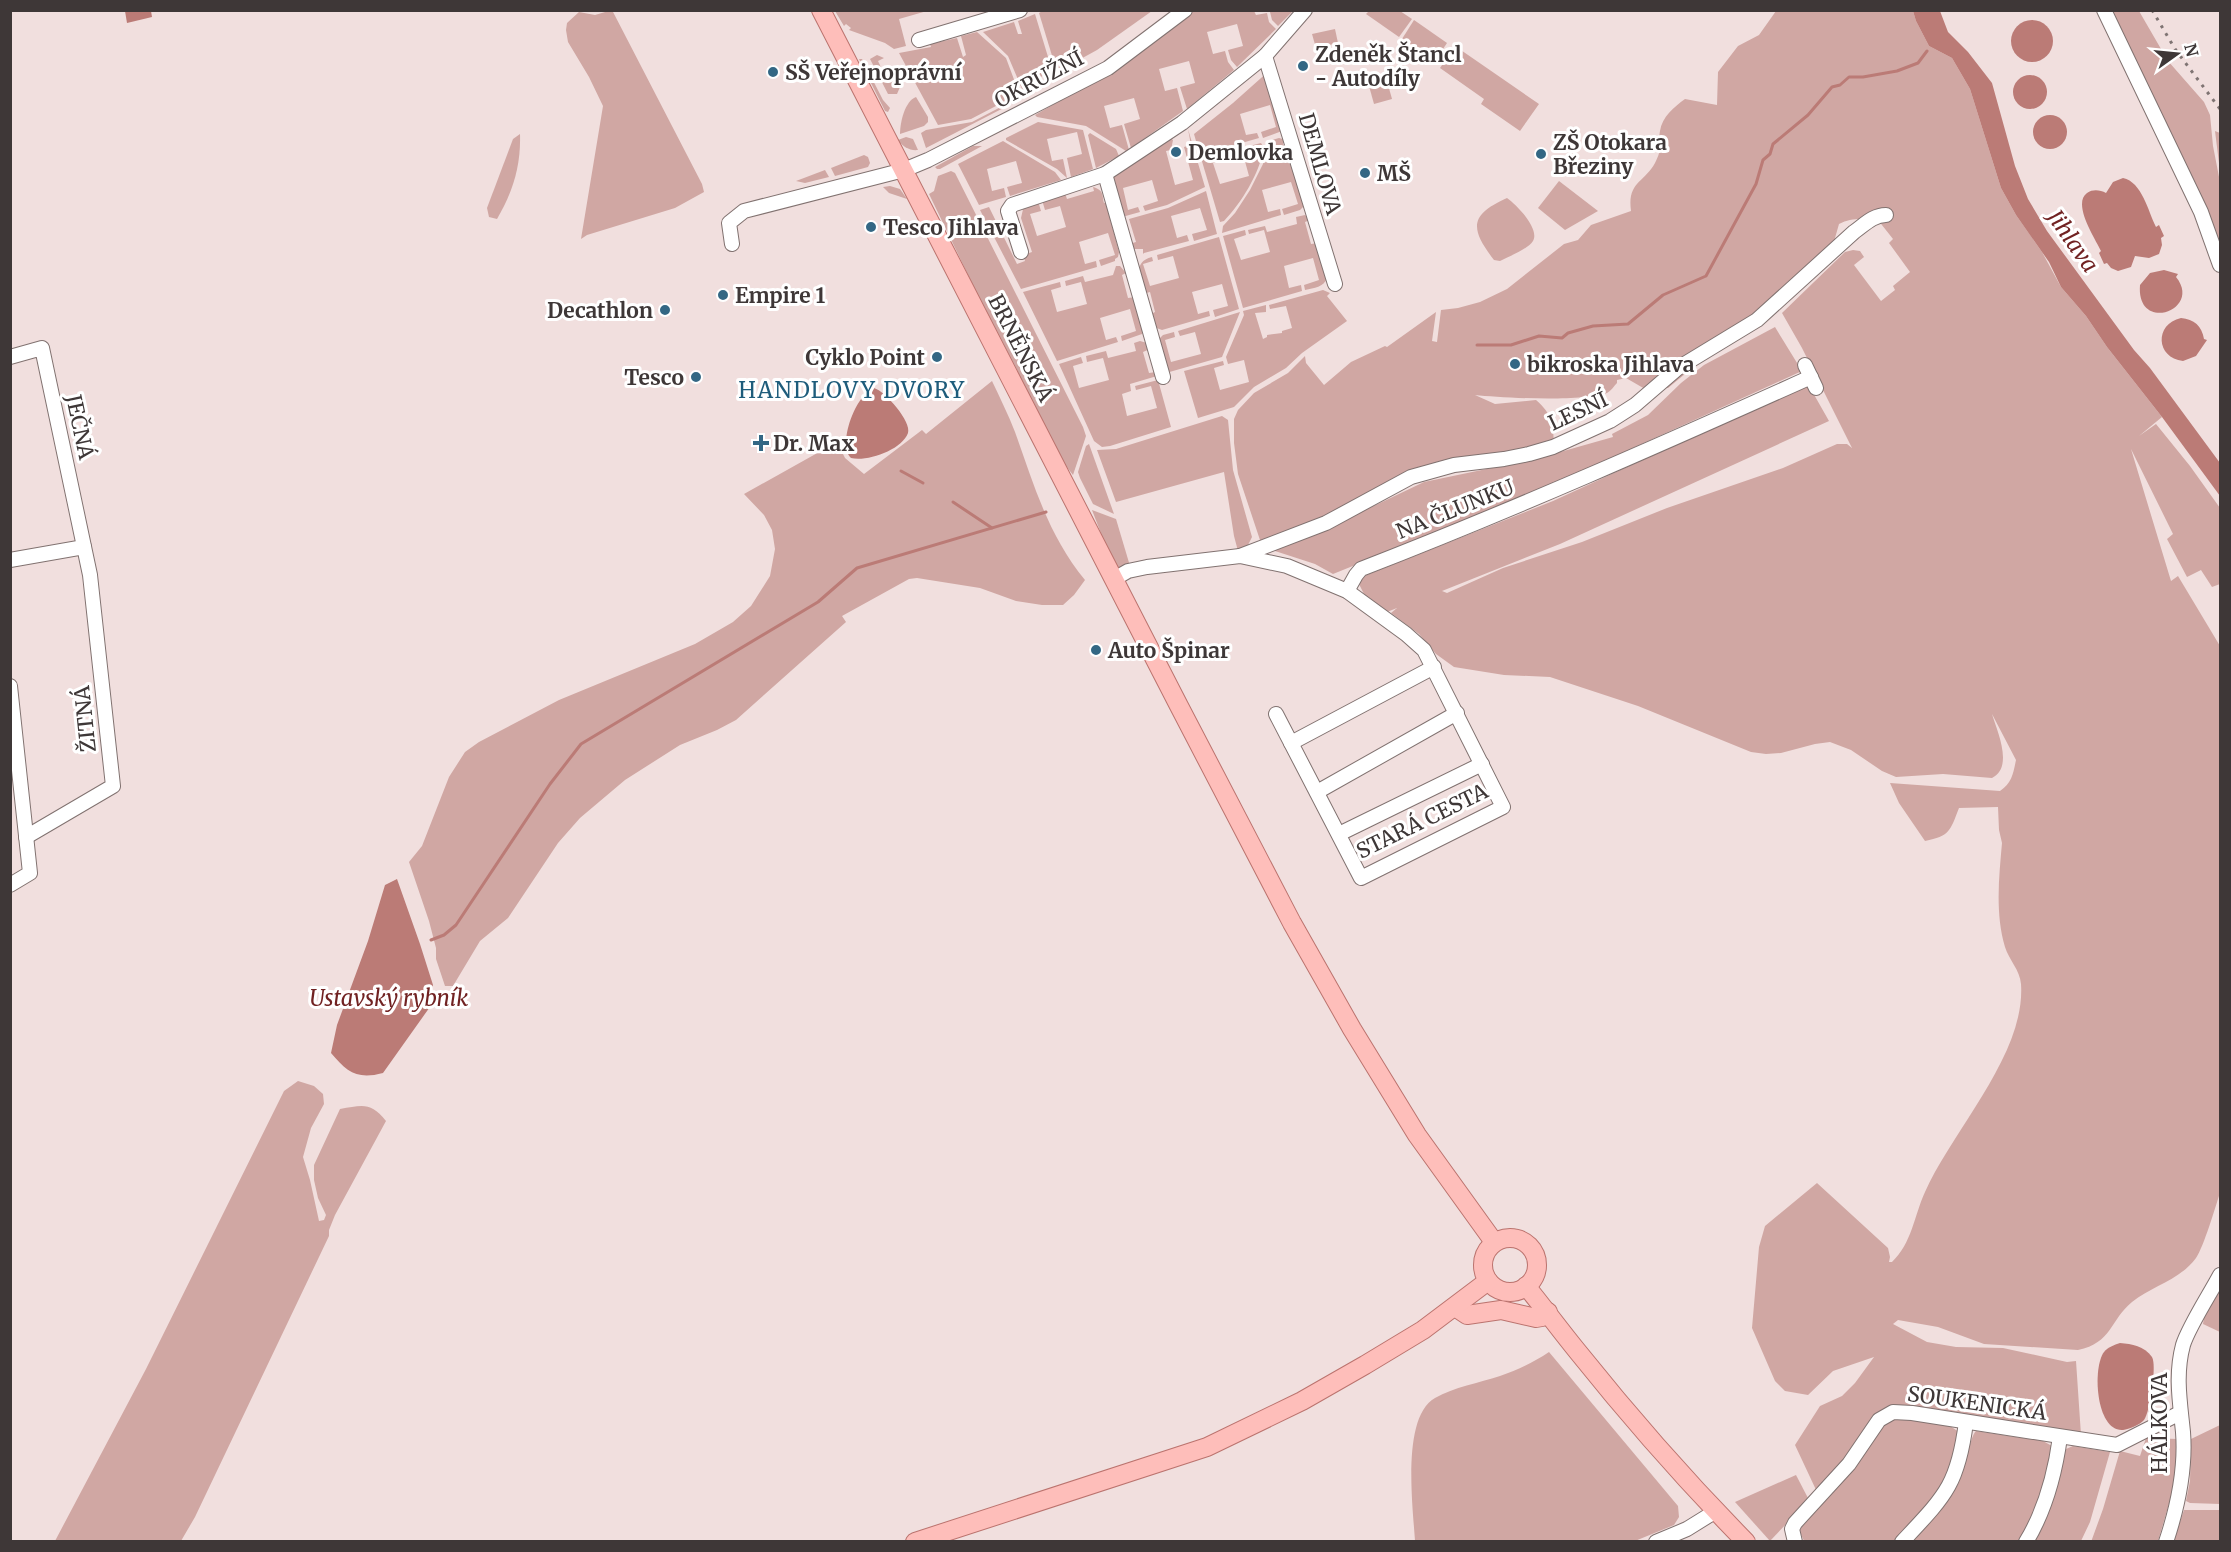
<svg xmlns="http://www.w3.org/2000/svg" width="2231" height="1552" font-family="Merriweather,serif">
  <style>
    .green { fill: #d0a7a3; fill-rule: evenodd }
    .water { fill: #bb7b76 }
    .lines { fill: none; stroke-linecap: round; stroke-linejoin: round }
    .stream { stroke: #bb7b76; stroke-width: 3 }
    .minor-casing { stroke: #817270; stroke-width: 16 }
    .major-casing { stroke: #bb736e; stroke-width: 20 }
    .minor { stroke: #fff; stroke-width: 14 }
    .major { stroke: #febeba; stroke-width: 18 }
    .rail { stroke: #7f7473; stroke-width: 3; stroke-dasharray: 3 6; stroke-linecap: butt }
    .poi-dot { fill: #336784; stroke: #fff; stroke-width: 2 }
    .labels { text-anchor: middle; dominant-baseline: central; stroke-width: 6; stroke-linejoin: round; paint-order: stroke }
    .poi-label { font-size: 21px; font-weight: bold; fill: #3e3737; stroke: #fff; text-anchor: start }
    .street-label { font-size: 21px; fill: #3e3737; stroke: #fff }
    .water-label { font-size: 22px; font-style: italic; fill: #712222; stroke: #fff }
    .neighbourhood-label { font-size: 22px; letter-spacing: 1.5px; fill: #1e5c7b; stroke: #fff }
  </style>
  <rect width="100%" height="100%" fill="#f1dfde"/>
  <g class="green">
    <path d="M612,10L702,184L704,192L675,208L587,235L581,239L603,106L589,77L568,42L566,30L567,23L579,12L595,15Z"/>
    <path d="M1044,10H1152V11L1097,50L1057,72L1039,13Z"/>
    <path d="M1275,10H1293V11L1278,26L1272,20L1270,12Z"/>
    <path d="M835,11H927L899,19L906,46L894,49L885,43L849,30L851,28L846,24L844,26Z"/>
    <path d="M1193,11H1254L1256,15L1267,13L1269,22L1276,29L1237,67L1231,60L1228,50L1243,46L1237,24L1207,32L1213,54L1225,51L1228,62L1234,70L1187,109L1180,87L1195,83L1189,61L1159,69L1165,91L1177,88L1183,111L1131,148L1124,124L1140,119L1134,98L1104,106L1110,128L1122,125L1129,150L1126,151L1086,126L1037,117L1035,115L1103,76Z"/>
    <path d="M1369,11H1400L1412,19L1399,37L1366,14Z"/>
    <path d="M1776,11H1913L1916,21L1929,46L1952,58L1970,89L2001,188L2016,215L2042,252L2061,287L2086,316L2107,347L2162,417L2139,436L2156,424L2190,466L2220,508V584L2212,587L2201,570L2187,577L2167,539L2173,534L2131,449L2171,581L2178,576L2220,646V1193C2215,1208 2204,1246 2196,1258C2180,1280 2152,1286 2132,1302C2110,1320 2112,1343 2078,1350L1984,1344L1938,1327L1898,1320L1893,1324L1927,1342L1956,1347L2003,1348L2067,1362L2076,1361L2081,1435L1891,1406L1878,1414L1860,1440L1817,1492L1795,1445L1820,1406L1842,1396L1855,1383L1874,1357L1833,1371L1808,1395L1785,1391L1775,1381L1752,1328L1759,1247L1765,1226L1817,1183L1888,1248L1890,1257L1889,1262H1892C1912,1243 1914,1216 1925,1192C1952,1131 2026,1054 2021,984C2020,970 2009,960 2005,947C1995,913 1999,877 2002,843L1999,830L1998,807L1959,808C1950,831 1950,836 1925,841L1899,803L1890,783L2000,791C2012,783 2013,774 2016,760L1992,714C1997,731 2014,767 1992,778L1943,774L1896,777L1882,771L1851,750L1830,742L1815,744L1781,753L1766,754L1751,752L1638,706L1550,677L1504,675L1454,667L1436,654L1419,634L1391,613L1397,608L1387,612L1365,596L1359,584L1364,576L1553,501L1808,384L1829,421L1560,544L1442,591L1447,593L1503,568L1582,542L1667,508L1783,468L1837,444H1847L1852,448L1802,348L1782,313L1845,252L1853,250L1860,251L1864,257L1854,265L1881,301L1895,290L1893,286L1910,272L1889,243L1893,239L1878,220C1864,219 1852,217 1839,224L1833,245L1731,336L1668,388L1645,389L1626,378L1617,380V383C1614,386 1611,391 1607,393C1583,402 1503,398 1475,395L1495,404L1536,400C1552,414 1553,423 1554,443L1518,464L1613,437L1612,434L1648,415L1681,383L1704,365L1775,327L1802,371L1534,493L1333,574L1315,564L1275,551L1274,546L1285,537L1260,540L1238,474L1234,443V419L1238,410L1254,393L1288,373L1305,356L1306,363L1324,385L1351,362L1385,346L1387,347L1436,312L1432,341L1437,342L1441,310L1458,308L1480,302L1507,289L1564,244L1578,240L1591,225L1631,211C1627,182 1644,183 1655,163C1664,145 1657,146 1660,131C1662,117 1674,107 1685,99L1717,105L1718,72L1738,46L1759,35ZM1444,464L1501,466L1424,482L1357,514Z"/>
    <path d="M2109,11H2139L2168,61L2204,102L2210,115L2213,146L2220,182V254Z"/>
    <path d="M1035,14L1052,70L1042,76L1032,88L1025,91L1022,89L1008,56L983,32L1014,22L1018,34H1022L1018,21Z"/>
    <path d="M1414,20L1447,43L1435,61L1402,39Z"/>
    <path d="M1335,29L1338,43L1316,48L1312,34Z"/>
    <path d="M977,32L1006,58L1019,93L1017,95L971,119L938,125L899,53L931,47L930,44L957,38L963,57L966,55L961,36Z"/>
    <path d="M1455,46L1539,104L1520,131L1481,104L1484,99L1440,68Z"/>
    <path d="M877,55L884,58L878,61L887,80L894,77L896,81L898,80L900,87L897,94H888L870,59Z"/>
    <path d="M859,59H862L883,100L890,108L888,112L885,111Z"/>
    <path d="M1270,70L1282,131L1263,138L1261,132L1276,127L1270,105L1240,114L1246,135L1257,133L1259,138L1200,155L1194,134L1233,103Z"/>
    <path d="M1387,81L1392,99L1374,104L1369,86Z"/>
    <path d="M916,97L928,117V122L924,126L900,134C900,122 905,101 916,97Z"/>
    <path d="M1020,97L1023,98L926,148L921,133L926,130L972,122Z"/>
    <path d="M1038,122L1083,130L1093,169L1071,177L1067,158L1082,154L1077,132L1047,139L1052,161L1063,159L1067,178L1057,169L1006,140V138Z"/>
    <path d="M1188,129L1205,187L1167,205L1145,211L1143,206L1158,201L1152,180L1123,188L1128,210L1138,207L1140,212L1122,217L1113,179L1116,174L1170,138L1173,140L1171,150L1166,151L1175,185L1193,180L1184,147L1191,145Z"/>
    <path d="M2215,131L2220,133V171Z"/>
    <path d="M1090,133L1116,149L1119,156L1096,168L1088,135Z"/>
    <path d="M520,134C521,165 513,192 497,219L489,217L487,208L513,139Z"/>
    <path d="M906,137L913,139L918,150C910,151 903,147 898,140Z"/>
    <path d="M1279,138L1290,141L1283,143L1289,164L1296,163L1305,205L1300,210L1284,215L1282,209L1298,204L1291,182L1262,190L1268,212L1280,209L1281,215L1222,233L1223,226L1235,213L1250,190L1263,164L1268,145L1272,140Z"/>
    <path d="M1003,141L1055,172L1061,180L1010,196L1007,187L1022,183L1016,161L987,169L992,191L1004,188L1006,197L979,205L958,164Z"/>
    <path d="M1261,143L1264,148C1259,174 1242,202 1224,221L1220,222L1201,158L1223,152L1225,159L1213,163L1220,184L1249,176L1243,154L1228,158L1226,152Z"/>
    <path d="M973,146H982L940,169H937L935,167Z"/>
    <path d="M864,155L868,157L870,163L868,167L835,176L831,168Z"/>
    <path d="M825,170L829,177L805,183L796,181Z"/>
    <path d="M951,171L955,173L1083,427L1086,436L1073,475L1059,457L1027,395L1018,372L972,283L929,194L934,191L938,176Z"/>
    <path d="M1559,181L1598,211L1565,230L1538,208Z"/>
    <path d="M890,186L900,189L907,199L889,193L883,187Z"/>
    <path d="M1093,187C1104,190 1102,195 1104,203H1106L1119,252L1118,257L1115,259V261L1101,266L1099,260L1115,255L1108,233L1079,242L1085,264L1096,261L1097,267L1021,289L980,210L989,207L1017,264L1025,261L1023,255L1032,252L1021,218L1024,205L1038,201L1041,211L1030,214L1037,236L1066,227L1060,206L1045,210L1042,200L1065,193L1067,199L1094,191Z"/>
    <path d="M1206,191L1217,234L1194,241L1192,234L1207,230L1200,208L1171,216L1177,238L1187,235L1189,241L1144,253L1143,254V249H1133L1129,244L1136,242L1129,219L1168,208Z"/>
    <path d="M1507,198C1517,205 1540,229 1533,241C1527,250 1509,256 1500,261L1494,260C1470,229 1469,215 1507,198Z"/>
    <path d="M1305,215L1310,220L1305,222L1311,244L1318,243L1327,278C1324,287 1314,288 1305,290L1304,285L1319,280L1313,258L1284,266L1289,288L1301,285L1302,291L1243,308L1223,236L1245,230L1246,235L1234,239L1241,260L1270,252L1264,230L1249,234L1248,230L1265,226L1267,232L1297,224L1296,217Z"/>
    <path d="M1219,237L1239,309L1215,317L1213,310L1228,306L1222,284L1192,292L1198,314L1209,311L1210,316L1162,330L1154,327L1149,315L1155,312L1150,292L1143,294C1140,279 1132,262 1152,257L1153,261L1143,264L1150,286L1179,278L1173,256L1158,260L1157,255Z"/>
    <path d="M1116,266H1120L1126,273L1122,275L1128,298L1135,297L1144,331L1142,334L1122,341L1121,336L1136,331L1130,309L1100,318L1106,340L1116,337L1118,342L1057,361L1023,292L1060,282L1061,287L1051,290L1057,312L1087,304L1081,282L1066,286L1065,281L1083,276L1085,282L1113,275Z"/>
    <path d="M1323,290L1330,293L1327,296L1347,321L1302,353L1286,368L1254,387L1234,407L1198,418L1184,371L1223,361L1224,365L1214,368L1220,390L1249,382L1244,360L1228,364L1226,357L1244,315L1243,311L1266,305V312L1255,313L1263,339L1267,337V335L1282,333V331L1292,328L1286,306L1270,309L1269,305Z"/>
    <path d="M1240,312L1222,357L1166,373L1159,339L1163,335L1174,332L1175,337L1165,340L1171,362L1201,354L1195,332L1180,336L1178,331Z"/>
    <path d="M1140,341L1147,343L1150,349L1143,352L1149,373L1156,372L1157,376L1130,384L1131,391L1122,394L1127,416L1157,408L1151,386L1136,390L1135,386L1158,380L1171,427L1110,446L1102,447L1094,441L1059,364L1081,357L1083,363L1073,366L1079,388L1109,380L1103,358L1087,362L1086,356L1106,351L1108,358L1136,351L1134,343Z"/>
    <path d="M992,381C1000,398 1008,414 1015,432C1034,485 1048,535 1085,580L1074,595L1063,605H1042L1016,601L980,588L917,578L909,579L842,616L846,622L736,720L717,730L680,745L625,780L580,818L558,843L508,918L480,941L453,986H445L436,959V948L429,921L409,862L422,846L449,777L465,752L479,742L559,700L695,644L733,622L751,606L770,576L775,549L772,530L764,515L744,494L837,442L845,458L864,474L922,430L926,434Z"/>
    <path d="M1222,416L1228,420L1233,470L1252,537L1247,547L1238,551L1234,536L1224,472L1116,502L1097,450L1116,449Z"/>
    <path d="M1089,444L1114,514L1093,504L1080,478L1078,472L1086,446Z"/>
    <path d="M1092,510L1116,519L1130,566L1128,569L1118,568L1107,549Z"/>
    <path d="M298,1081L314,1086L323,1094L324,1104L311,1128L303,1157L310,1180L319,1221L324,1220L326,1215L318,1198L314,1180V1165L340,1109C363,1105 371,1102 386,1121L335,1215L329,1230V1236L195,1517L181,1541H55L146,1369L284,1091Z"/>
    <path d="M2220,1279V1332L2203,1324L2208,1292Z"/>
    <path d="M1549,1352L1678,1506L1679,1517L1674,1525L1635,1541H1415C1413,1508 1401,1417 1435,1398C1454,1387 1479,1383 1500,1376C1518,1370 1534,1362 1549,1352Z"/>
    <path d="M1900,1418L1950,1426L1959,1432L1950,1473L1923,1512L1894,1541H1804L1799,1530L1801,1526L1855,1468L1885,1424L1890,1420Z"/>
    <path d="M2220,1425V1504L2190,1503L2186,1501L2190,1481L2191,1439Z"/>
    <path d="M1976,1431L2043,1441L2052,1446L2053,1451L2038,1507L2020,1541L1911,1542C1928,1523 1947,1506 1958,1484C1965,1471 1969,1438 1976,1431Z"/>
    <path d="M2146,1438L2178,1439L2176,1480L2158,1541L2091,1542L2103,1509L2120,1451L2140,1456Z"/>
    <path d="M2073,1446L2110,1452L2090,1522L2081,1541L2033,1542L2053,1500L2064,1453L2066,1449Z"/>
    <path d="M1796,1475L1809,1500L1770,1541L1735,1502Z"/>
    <path d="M2184,1510H2220V1541L2173,1542Z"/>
  </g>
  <g class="water">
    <path d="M125,11H151L152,17L127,23Z"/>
    <path d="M1913,11H1940L1948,32L1968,52L1992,83L2015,166L2028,199L2047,231L2134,350L2150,368L2220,463V496L2162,417L2107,347L2086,316L2061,287L2049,262L2016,215L2001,188L1970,89L1952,58L1929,46L1916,21Z"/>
    <circle cx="2032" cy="41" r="21"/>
    <circle cx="2030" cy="92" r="17"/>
    <circle cx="2050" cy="132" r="17"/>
    <path d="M2123,178C2142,182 2148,211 2156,227L2159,225L2164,236L2161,238L2162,245L2159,254L2149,258L2135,256L2131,267L2118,271L2111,268L2107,263L2104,264L2099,253L2101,251C2095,238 2072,204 2087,193C2093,189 2100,190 2106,193L2113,182Z"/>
    <path d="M2164,270L2178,274L2176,277C2203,310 2136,334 2140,285L2150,273Z"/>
    <path d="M2181,318C2194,319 2202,326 2204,339L2207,340L2196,356L2183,361C2156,358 2154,324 2181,318Z"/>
    <path d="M874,388C885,391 912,422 908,433C902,450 867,462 851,458C837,444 856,394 874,388Z"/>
    <path d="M397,879L420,944L433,985L431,994L432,1004L383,1073C357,1080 347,1072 331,1053L337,1025L368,941L385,885Z"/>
    <path d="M2120,1343C2132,1344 2144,1346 2152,1357C2157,1365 2150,1412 2144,1420C2140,1425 2129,1429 2123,1430C2096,1432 2092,1368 2104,1352C2108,1347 2114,1345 2120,1343Z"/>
  </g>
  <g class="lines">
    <g class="stream">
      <path d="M1477,345H1511L1539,336L1562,338L1568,333L1593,326L1628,324L1663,295L1706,276L1756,184L1763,160L1770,154L1773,144L1808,115L1832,87L1840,85L1849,77H1863L1897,71L1918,63L1927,51"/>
      <path d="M901,471L923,483"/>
      <path d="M953,502L992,528"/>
      <path d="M431,940L444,935L456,925L550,784L581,744L818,602L857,568L1046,512"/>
    </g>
    <defs>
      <g id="minor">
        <path d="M2104,10L2201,212L2220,265"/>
        <path d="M919,40L1020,10"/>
        <path d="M1265,56L1335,284"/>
        <path d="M1105,174L1163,377"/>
        <path d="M732,244L729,223L744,211L904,170L928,160L1108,68L1185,10"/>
        <path d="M1021,252L1008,211L1012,205L1105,174L1182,123L1265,56L1305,10"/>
        <path d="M10,357L42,348L90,575L113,786L26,837"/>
        <path d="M1805,365L1816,388"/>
        <path d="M1240,556L1326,523L1411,477L1454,465L1504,459L1529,454L1553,447L1610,421L1635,405L1678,368L1757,320L1854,232C1864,225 1873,215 1886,215"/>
        <path d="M10,560L84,547"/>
        <path d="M1114,579L1128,571L1147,567L1240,556L1287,566L1347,591L1406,634L1424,650L1503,807L1361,878L1276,714"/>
        <path d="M1347,591L1356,575L1361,569C1513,510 1662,444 1811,377"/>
        <path d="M10,686L30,873L10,885"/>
        <path d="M1291,743L1434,667"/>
        <path d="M1317,792L1457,713"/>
        <path d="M1339,834L1482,764"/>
        <path d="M1656,1542L1687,1529L1716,1511"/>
        <path d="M1795,1542L1792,1529L1795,1523L1849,1464L1879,1420L1893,1412L1912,1413L2117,1445L2180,1413"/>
        <path d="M1902,1542C1945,1496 1958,1485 1966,1422"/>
        <path d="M2026,1542C2046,1509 2055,1474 2060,1437"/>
        <path d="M2166,1542C2178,1506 2186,1470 2183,1432C2180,1402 2175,1375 2183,1345C2189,1326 2210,1294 2220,1275"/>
      </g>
      <g id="major">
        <path d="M821,10L1179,706L1292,923L1352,1029L1417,1135L1494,1242"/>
        <circle cx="1510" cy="1265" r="27"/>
        <path d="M1526,1286C1544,1308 1560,1330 1578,1352C1630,1417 1687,1482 1746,1542"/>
        <path d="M1455,1307L1467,1315L1501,1310L1536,1318L1542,1317L1548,1312"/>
        <path d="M915,1542L1207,1447L1302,1401L1365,1365L1423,1330L1488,1281"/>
      </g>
    </defs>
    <use href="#minor" class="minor-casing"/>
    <use href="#major" class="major-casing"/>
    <use href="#minor" class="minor"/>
    <use href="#major" class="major"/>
    <path class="rail" d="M2152,10L2175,49L2220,109"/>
  </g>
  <g class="poi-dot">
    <circle cx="1303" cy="66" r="6"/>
    <circle cx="773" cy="72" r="6"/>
    <circle cx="1176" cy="152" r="6"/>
    <circle cx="1541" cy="154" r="6"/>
    <circle cx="1365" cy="173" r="6"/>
    <circle cx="871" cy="227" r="6"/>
    <circle cx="723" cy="295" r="6"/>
    <circle cx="665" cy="310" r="6"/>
    <circle cx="937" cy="357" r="6"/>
    <circle cx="1515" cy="364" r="6"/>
    <circle cx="696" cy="377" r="6"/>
    <path d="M758 434h6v6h6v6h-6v6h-6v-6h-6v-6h6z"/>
    <circle cx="1096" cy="650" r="6"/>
  </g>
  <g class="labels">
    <g class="poi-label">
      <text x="1315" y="54">Zdeněk Štancl<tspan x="1315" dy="24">- Autodíly</tspan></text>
      <text x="785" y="72">SŠ Veřejnoprávní</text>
      <text x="1553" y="142">ZŠ Otokara<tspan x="1553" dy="24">Březiny</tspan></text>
      <text x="1188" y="152">Demlovka</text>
      <text x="1377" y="173">MŠ</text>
      <text x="883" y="227">Tesco Jihlava</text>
      <text x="735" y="295">Empire 1</text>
      <text x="653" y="310" text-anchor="end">Decathlon</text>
      <text x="925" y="357" text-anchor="end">Cyklo Point</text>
      <text x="1527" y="364">bikroska Jihlava</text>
      <text x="684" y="377" text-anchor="end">Tesco</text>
      <text x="773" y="443">Dr. Max</text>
      <text x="1108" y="650">Auto Špinar</text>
    </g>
    <g class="street-label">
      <text transform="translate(1039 79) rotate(-28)">OKRUŽNÍ</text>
      <text transform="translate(1320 164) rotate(74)">DEMLOVA</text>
      <text transform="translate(1021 348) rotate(63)">BRNĚNSKÁ</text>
      <text transform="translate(1578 411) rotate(-25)">LESNÍ</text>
      <text transform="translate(80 427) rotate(78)">JEČNÁ</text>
      <text transform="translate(1455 509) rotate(-22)">NA ČLUNKU</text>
      <text transform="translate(85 719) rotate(-96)">ŽITNÁ</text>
      <text transform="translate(1422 821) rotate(-26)">STARÁ CESTA</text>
      <text transform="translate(1977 1403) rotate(8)">SOUKENICKÁ</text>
      <text transform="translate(2159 1423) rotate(-90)">HÁLKOVA</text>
    </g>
    <g class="water-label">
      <text transform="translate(2073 241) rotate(55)">Jihlava</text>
      <text x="389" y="998">Ustavský rybník</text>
    </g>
    <g class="neighbourhood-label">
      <text x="852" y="390">HANDLOVY DVORY</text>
    </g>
  </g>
  <rect width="2231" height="1552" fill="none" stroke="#3e3737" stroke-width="24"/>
  <g transform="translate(2177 54) rotate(75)" stroke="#ffffff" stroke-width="4.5" paint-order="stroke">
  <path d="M0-4.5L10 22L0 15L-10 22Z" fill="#3e3737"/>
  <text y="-9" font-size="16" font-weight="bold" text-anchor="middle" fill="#3e3737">N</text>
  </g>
</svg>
